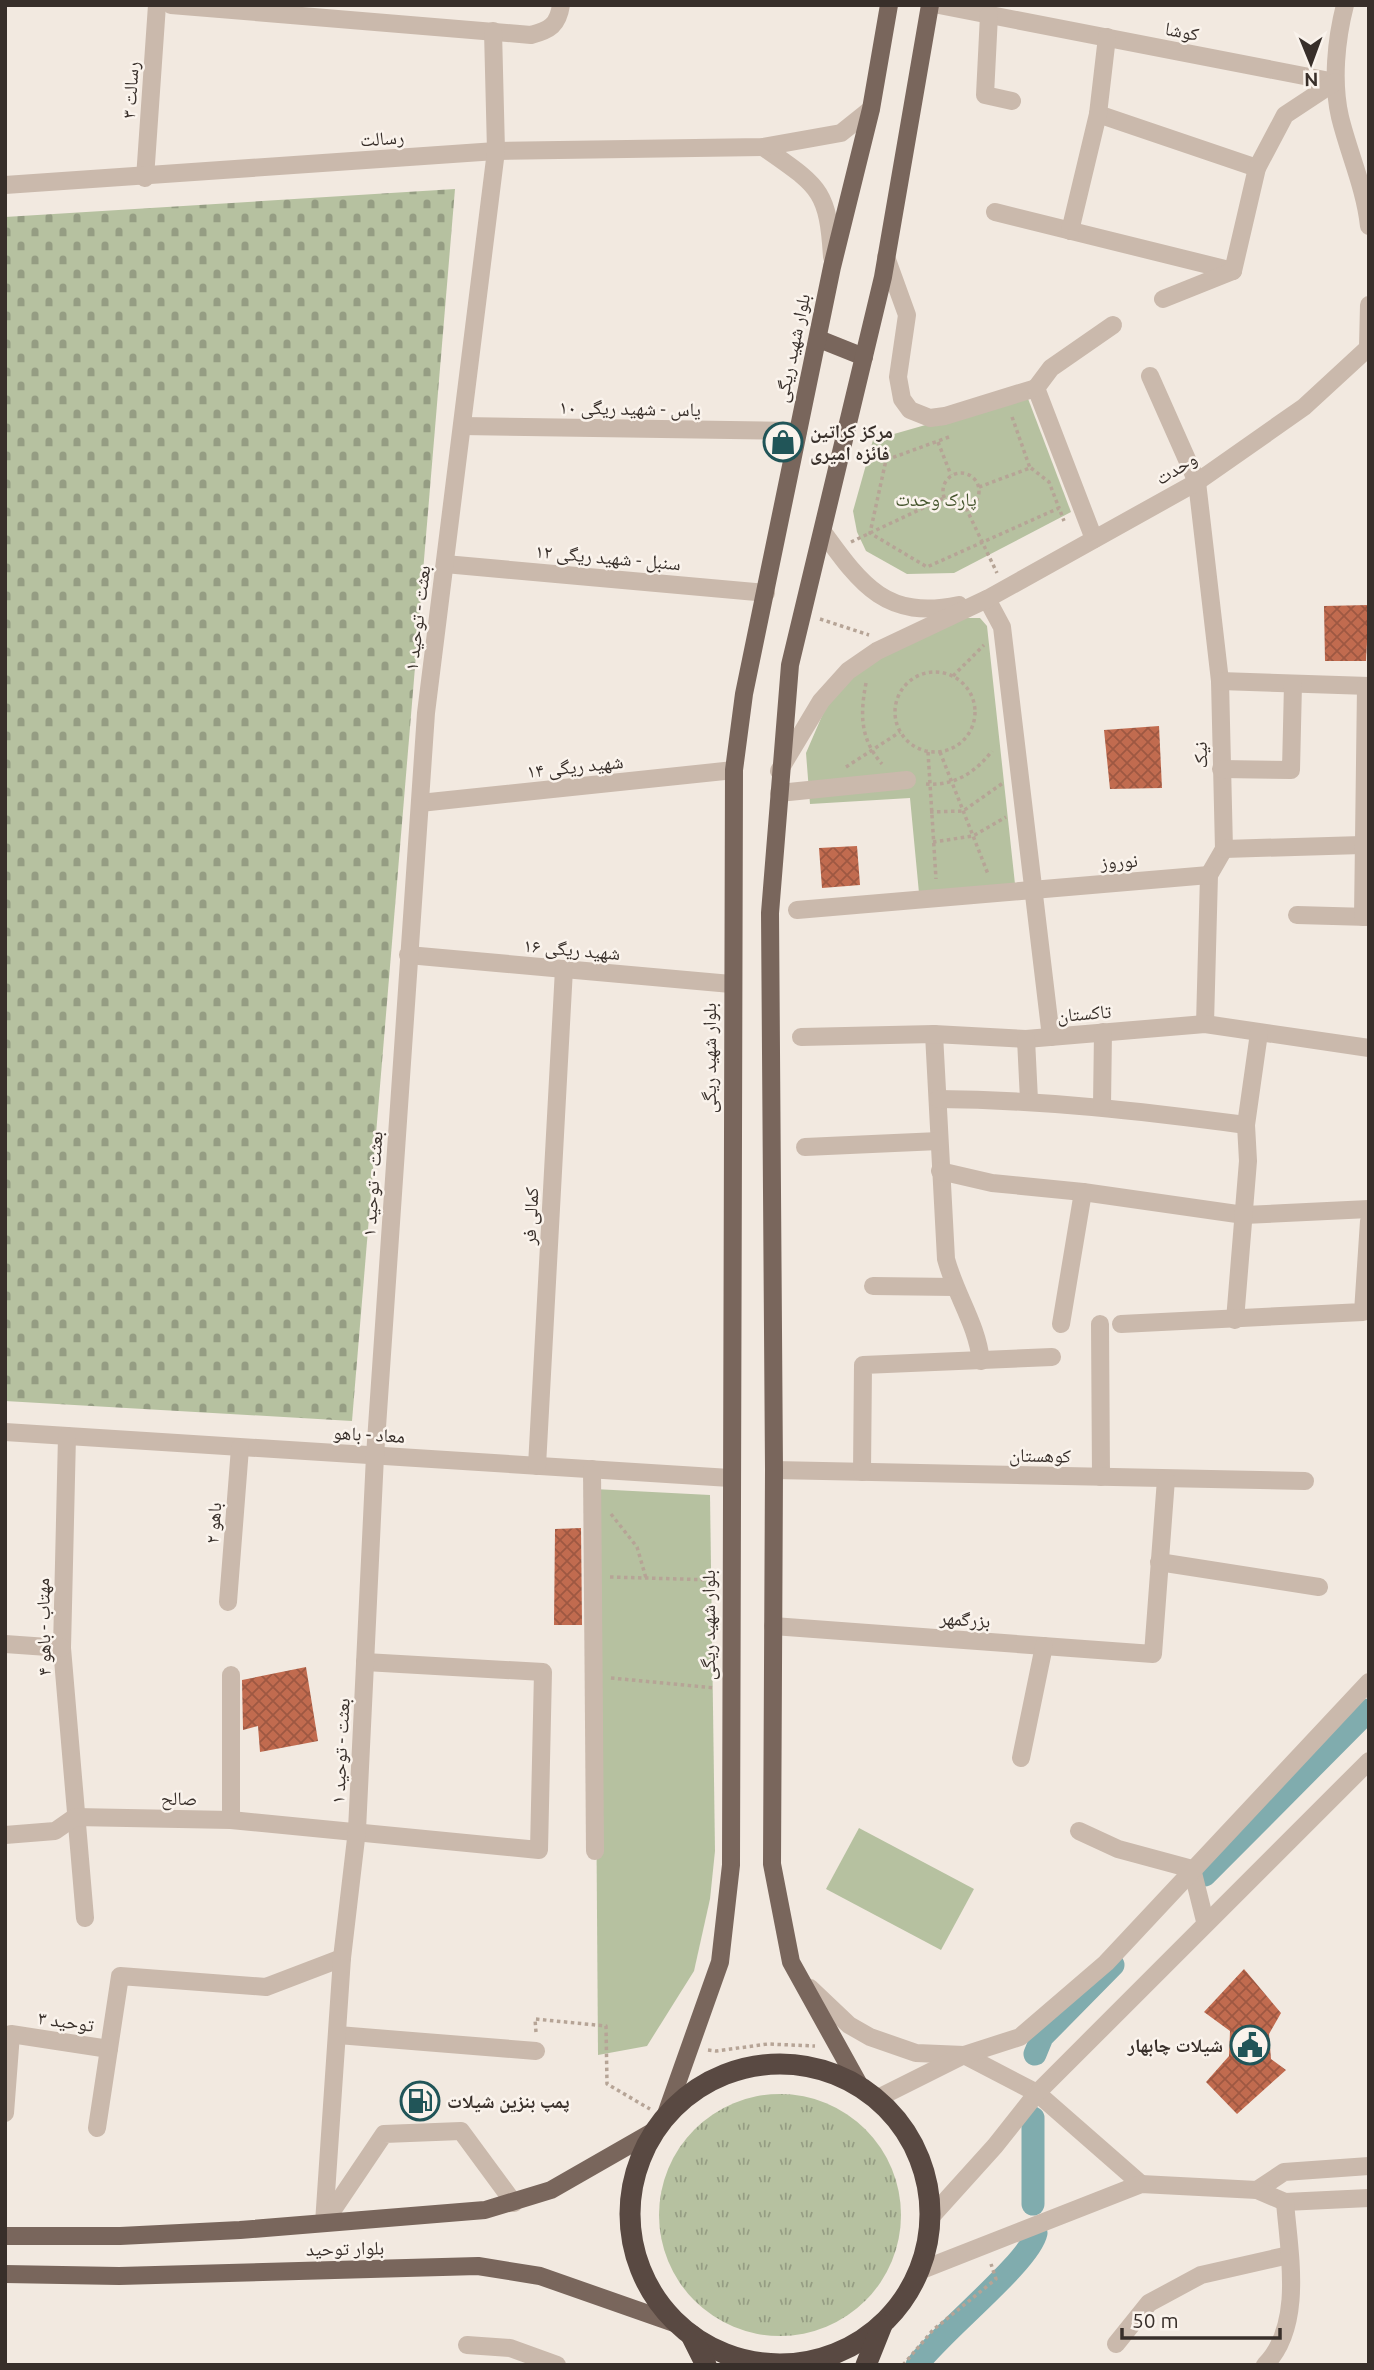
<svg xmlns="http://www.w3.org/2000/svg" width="1374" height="2370" font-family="Ubuntu,'Noto Naskh Arabic',sans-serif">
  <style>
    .grass { fill: url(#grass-tufts) }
    .cemetery { fill: url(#cemetery-stones) }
    .park { fill: #b6c1a0 }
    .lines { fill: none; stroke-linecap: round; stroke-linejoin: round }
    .canal { stroke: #80acae; stroke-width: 23 }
    .building { fill: url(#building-cross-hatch) }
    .path { stroke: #b6a496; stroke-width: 3.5; stroke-dasharray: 3.5 3.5; stroke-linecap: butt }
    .minor { stroke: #cab9ac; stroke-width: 18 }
    .major { stroke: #79665c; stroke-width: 18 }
    .highway { stroke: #594942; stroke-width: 21 }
    .labels { text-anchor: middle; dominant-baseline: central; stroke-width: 5; stroke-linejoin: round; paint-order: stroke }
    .street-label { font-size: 19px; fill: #382f2a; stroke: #faf3ec }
    .poi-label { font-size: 19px; font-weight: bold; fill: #382f2a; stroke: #faf3ec; text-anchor: start }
    .park-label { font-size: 19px; fill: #47562f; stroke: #faf3ec }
  </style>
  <defs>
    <pattern id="grass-tufts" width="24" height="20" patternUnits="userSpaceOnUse" patternTransform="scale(1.75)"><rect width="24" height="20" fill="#b6c1a0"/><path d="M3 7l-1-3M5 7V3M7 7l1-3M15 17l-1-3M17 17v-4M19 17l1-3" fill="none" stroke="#959d83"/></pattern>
    <pattern id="cemetery-stones" width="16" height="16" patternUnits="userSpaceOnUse" patternTransform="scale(1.75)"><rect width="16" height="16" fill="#b6c1a0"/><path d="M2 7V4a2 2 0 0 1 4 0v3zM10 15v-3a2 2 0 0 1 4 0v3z" fill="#959d83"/></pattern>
    <pattern id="building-cross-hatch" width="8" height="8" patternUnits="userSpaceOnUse" patternTransform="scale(1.75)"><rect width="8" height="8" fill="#c16b4f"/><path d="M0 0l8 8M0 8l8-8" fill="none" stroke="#9e5842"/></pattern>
  </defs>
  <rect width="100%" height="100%" fill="#f2e9e0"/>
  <circle class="grass" cx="780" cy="2215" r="121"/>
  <path class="cemetery" d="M455,189L352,1421L5,1401V217Z"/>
  <g class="park">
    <path d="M1027,396L1071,512L954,573L907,574L866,551L857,532L853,511L873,440Z"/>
    <path d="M966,618H980L987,626L1015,884L919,893L910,798L810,804L806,753L825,709L846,679L879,655Z"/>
    <path d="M594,1489L710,1495L715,1851L710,1899L694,1971L647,2046L598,2055Z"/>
    <path d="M859,1828L974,1889L941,1950L826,1889Z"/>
  </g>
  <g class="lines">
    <g class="canal">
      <path d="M1205,1875L1369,1710"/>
      <path d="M1035,2054L1042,2037L1113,1965"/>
      <path d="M1033,2204V2118"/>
      <path d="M917,2365C941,2332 1030,2262 1036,2233"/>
    </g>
  </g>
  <g class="building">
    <path d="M1369,605L1366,661H1325L1324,606Z"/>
    <path d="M1159,726L1162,788L1110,789L1104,730Z"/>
    <path d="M857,846L860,885L822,888L819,848Z"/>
    <path d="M581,1528L582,1625H554L555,1529Z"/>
    <path d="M306,1667L318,1741L260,1752L258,1726L243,1730L242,1680Z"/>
    <path d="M1244,1969L1281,2013L1269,2034L1271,2059L1286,2070L1237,2114L1206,2082L1229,2056L1230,2031L1204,2012Z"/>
  </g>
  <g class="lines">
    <g class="path">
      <path d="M949,437L886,460L870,533L927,567L1059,508L1064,521"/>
      <path d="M938,442L951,475"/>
      <path d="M1031,468L1049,482L1059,508"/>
      <circle cx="961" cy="491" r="18"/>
      <path d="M979,487L1030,468L1011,414"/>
      <path d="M966,508L997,573"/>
      <path d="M851,542L944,498"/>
      <path d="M820,619L869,635"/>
      <circle cx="935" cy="712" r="40"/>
      <path d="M953,676L984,645"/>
      <path d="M866,683C860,714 860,739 882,764"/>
      <path d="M928,752L936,879"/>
      <path d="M940,752L988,874"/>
      <path d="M846,767L900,732"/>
      <path d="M926,784C954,786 975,773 992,751"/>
      <path d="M930,812L963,811L1003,783"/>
      <path d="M933,842L973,836L1006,817"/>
      <path d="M611,1514L637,1547L646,1578"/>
      <path d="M610,1577L714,1580"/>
      <path d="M611,1678L715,1688"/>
      <path d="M536,2032L535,2019L606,2026L607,2084L650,2109"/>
      <path d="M708,2050L716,2051L768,2044L815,2046"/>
      <path d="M903,2365L933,2330L996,2279L991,2264"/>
    </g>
    <g class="minor">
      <path d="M171,5L531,35C550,30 558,25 561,5"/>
      <path d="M939,5L1335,82"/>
      <path d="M1345,5C1336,40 1332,82 1340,117C1349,154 1365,188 1369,226"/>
      <path d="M989,15L985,95L1012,101"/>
      <path d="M1098,114L1257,168"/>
      <path d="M763,147C818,186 828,188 832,257"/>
      <path d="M145,178L157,5"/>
      <path d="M5,185L496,151L763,147L841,133L871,109"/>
      <path d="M995,212L1233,271"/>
      <path d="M1070,231L1098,114L1107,37"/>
      <path d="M886,257L907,315L898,377L902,399L910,410L930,418L945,416L1036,388L1094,539"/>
      <path d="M1163,299L1233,271L1257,168L1285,115L1335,82"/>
      <path d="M1368,347L1369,305"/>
      <path d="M1150,376L1197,482L1220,681L1224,849L1209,875L1205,1024"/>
      <path d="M1036,388L1051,368L1113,325"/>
      <path d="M462,426L798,431"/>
      <path d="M823,532C862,586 887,620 959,605"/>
      <path d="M445,564L766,593"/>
      <path d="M987,599L1002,627L1051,1037"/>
      <path d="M1220,681L1369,686"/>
      <path d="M1221,769L1291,770L1293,684"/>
      <path d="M779,771L821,701L848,671L877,651L987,599L1197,482L1304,407L1369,347"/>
      <path d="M779,793L907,780"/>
      <path d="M420,803L734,770"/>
      <path d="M1224,849L1362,845"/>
      <path d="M797,910L1209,875"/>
      <path d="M1297,915L1369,917"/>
      <path d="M1363,917L1366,686"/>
      <path d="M408,955L731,984"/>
      <path d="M934,1034L946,1259C956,1296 977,1324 981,1361"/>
      <path d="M801,1037L934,1034L1026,1039L1205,1024L1369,1048"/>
      <path d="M1026,1039L1029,1100"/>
      <path d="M938,1099C1045,1100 1140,1111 1246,1125"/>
      <path d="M1102,1105L1103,1032"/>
      <path d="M805,1147L939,1141"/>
      <path d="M940,1171L992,1183L1083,1192L1244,1215L1369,1209"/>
      <path d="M873,1286L954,1287"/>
      <path d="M1235,1320L1248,1161L1246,1125L1259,1033"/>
      <path d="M1061,1324L1083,1192"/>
      <path d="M1100,1324L1101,1477"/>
      <path d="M1121,1324L1363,1312L1369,1221"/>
      <path d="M5,1432L730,1478"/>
      <path d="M67,1436L62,1648L85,1918"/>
      <path d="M537,1466L564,969"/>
      <path d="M592,1469L595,1851"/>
      <path d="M774,1470L1305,1481"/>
      <path d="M862,1472L863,1365L1052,1357"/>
      <path d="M1159,1562L1319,1587"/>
      <path d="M228,1602L240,1448"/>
      <path d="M773,1626L1153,1654L1166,1479"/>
      <path d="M5,1644L62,1648"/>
      <path d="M1021,1758L1044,1646"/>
      <path d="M231,1820V1675"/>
      <path d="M1079,1831L1118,1849L1192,1869L1205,1921"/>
      <path d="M5,1835L55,1831L75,1817L231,1820L539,1850L543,1672L365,1662"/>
      <path d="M810,1988L849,2025L870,2037L916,2053L964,2055L1037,2093L1141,2184"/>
      <path d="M338,2035L536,2051"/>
      <path d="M876,2099L964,2055L1020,2037L1106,1963L1369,1682"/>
      <path d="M5,2113L11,2034L109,2049"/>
      <path d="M97,2128L120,1976L266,1987L342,1958"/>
      <path d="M1257,2190L1284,2172L1369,2166"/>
      <path d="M930,2218L995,2146L1037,2093L1369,1761"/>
      <path d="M324,2223L342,1958L357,1830L375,1456L426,713L496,151L493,31"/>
      <path d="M324,2223L384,2134L461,2131L514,2203"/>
      <path d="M919,2271L1141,2184L1257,2190L1285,2202L1369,2198"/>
      <path d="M1116,2344L1149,2303L1201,2275L1289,2255"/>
      <path d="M467,2345L510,2348L557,2365"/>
      <path d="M1265,2365C1304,2325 1289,2252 1285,2202"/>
    </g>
    <g class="major">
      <path d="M819,339L864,357"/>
      <path d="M861,2088L791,1962L772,1864L774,1470L770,913L790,665L883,277L930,5"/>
      <path d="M665,2117L720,1962L731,1865L734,770L744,694L832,267L871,109L889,5"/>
      <path d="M5,2236H120L240,2230L485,2210L551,2190L654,2131"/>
      <path d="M5,2274L119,2276L478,2266L540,2276L677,2324"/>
    </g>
    <g class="highway">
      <circle cx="780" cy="2214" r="150"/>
      <path d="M691,2335L706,2365"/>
      <path d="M866,2365L882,2325"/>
    </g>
  </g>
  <defs>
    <symbol id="shop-ring" viewBox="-11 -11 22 22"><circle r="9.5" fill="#faf3ec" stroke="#215558" stroke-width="1.5"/><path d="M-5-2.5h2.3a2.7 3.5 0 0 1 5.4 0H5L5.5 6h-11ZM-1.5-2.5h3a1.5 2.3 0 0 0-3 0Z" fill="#215558"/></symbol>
    <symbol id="civic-ring" viewBox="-11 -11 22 22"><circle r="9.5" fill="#faf3ec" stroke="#215558" stroke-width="1.5"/><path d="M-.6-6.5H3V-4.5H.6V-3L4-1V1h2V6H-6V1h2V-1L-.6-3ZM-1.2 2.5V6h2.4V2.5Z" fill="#215558"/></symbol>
    <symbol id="fuel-ring" viewBox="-11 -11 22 22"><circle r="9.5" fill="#faf3ec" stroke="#215558" stroke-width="1.5"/><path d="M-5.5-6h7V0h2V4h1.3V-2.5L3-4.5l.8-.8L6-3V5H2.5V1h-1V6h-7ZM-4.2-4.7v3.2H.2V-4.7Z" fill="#215558"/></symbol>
  </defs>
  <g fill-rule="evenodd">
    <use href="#shop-ring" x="761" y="420" width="44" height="44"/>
    <use href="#civic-ring" x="1228" y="2023" width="44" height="44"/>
    <use href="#fuel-ring" x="398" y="2079" width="44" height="44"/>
  </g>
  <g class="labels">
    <g class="street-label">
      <text transform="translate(1182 31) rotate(11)">کوشا</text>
      <text transform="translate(130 90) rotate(-86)">رسالت ۳</text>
      <text transform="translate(382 138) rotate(-4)">رسالت</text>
      <text transform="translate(792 348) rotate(-78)">بلوار شهید ریگی</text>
      <text transform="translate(630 408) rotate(1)">یاس - شهید ریگی ۱۰</text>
      <text transform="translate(1176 468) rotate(-31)">وحدت</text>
      <text transform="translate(608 557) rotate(5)">سنبل - شهید ریگی ۱۲</text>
      <text transform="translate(417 618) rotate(-83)">بعثت - توحید ۱</text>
      <text transform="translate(1200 755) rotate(-91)">نیک</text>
      <text transform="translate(575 766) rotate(-6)">شهید ریگی ۱۴</text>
      <text transform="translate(1119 861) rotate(-4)">نوروز</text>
      <text transform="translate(572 949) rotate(5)">شهید ریگی ۱۶</text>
      <text transform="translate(1084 1013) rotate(-5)">تاکستان</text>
      <text transform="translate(709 1058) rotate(-90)">بلوار شهید ریگی</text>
      <text transform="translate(372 1184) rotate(-86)">بعثت - توحید ۱</text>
      <text transform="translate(530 1216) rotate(-87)">کمالی فر</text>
      <text transform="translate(369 1434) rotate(3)">معاد - باهو</text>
      <text transform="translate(1040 1455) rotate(1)">کوهستان</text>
      <text transform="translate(213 1523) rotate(-86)">باهو ۲</text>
      <text transform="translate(965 1619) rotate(4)">بزرگمهر</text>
      <text transform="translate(708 1625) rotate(-90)">بلوار شهید ریگی</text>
      <text transform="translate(43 1627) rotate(-91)">مهتاب - باهو ۴</text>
      <text transform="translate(340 1751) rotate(-87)">بعثت - توحید ۱</text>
      <text transform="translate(179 1798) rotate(1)">صالح</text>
      <text transform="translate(66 2021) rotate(8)">توحید ۳</text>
      <text transform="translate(345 2248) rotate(-1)">بلوار توحید</text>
    </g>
    <g class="poi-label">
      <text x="810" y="431">مرکز کراتین<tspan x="810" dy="22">فائزه امیری</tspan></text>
      <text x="1223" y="2045" text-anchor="end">شیلات چابهار</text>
      <text x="447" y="2101">پمپ بنزین شیلات</text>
    </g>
    <g class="park-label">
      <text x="936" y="499">پارک وحدت</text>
    </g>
  </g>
  <rect width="1374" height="2370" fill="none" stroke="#382f2a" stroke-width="14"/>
  <g transform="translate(1311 63) rotate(179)" stroke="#faf3ec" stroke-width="5" paint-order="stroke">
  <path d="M0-5L12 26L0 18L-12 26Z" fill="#382f2a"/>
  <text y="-10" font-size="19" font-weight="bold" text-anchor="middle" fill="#382f2a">N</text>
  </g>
  <path d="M1122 2328v10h158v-10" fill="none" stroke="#382f2a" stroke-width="3.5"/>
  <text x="1132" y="2328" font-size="21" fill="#382f2a" stroke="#faf3ec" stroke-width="5" paint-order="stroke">50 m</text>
</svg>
